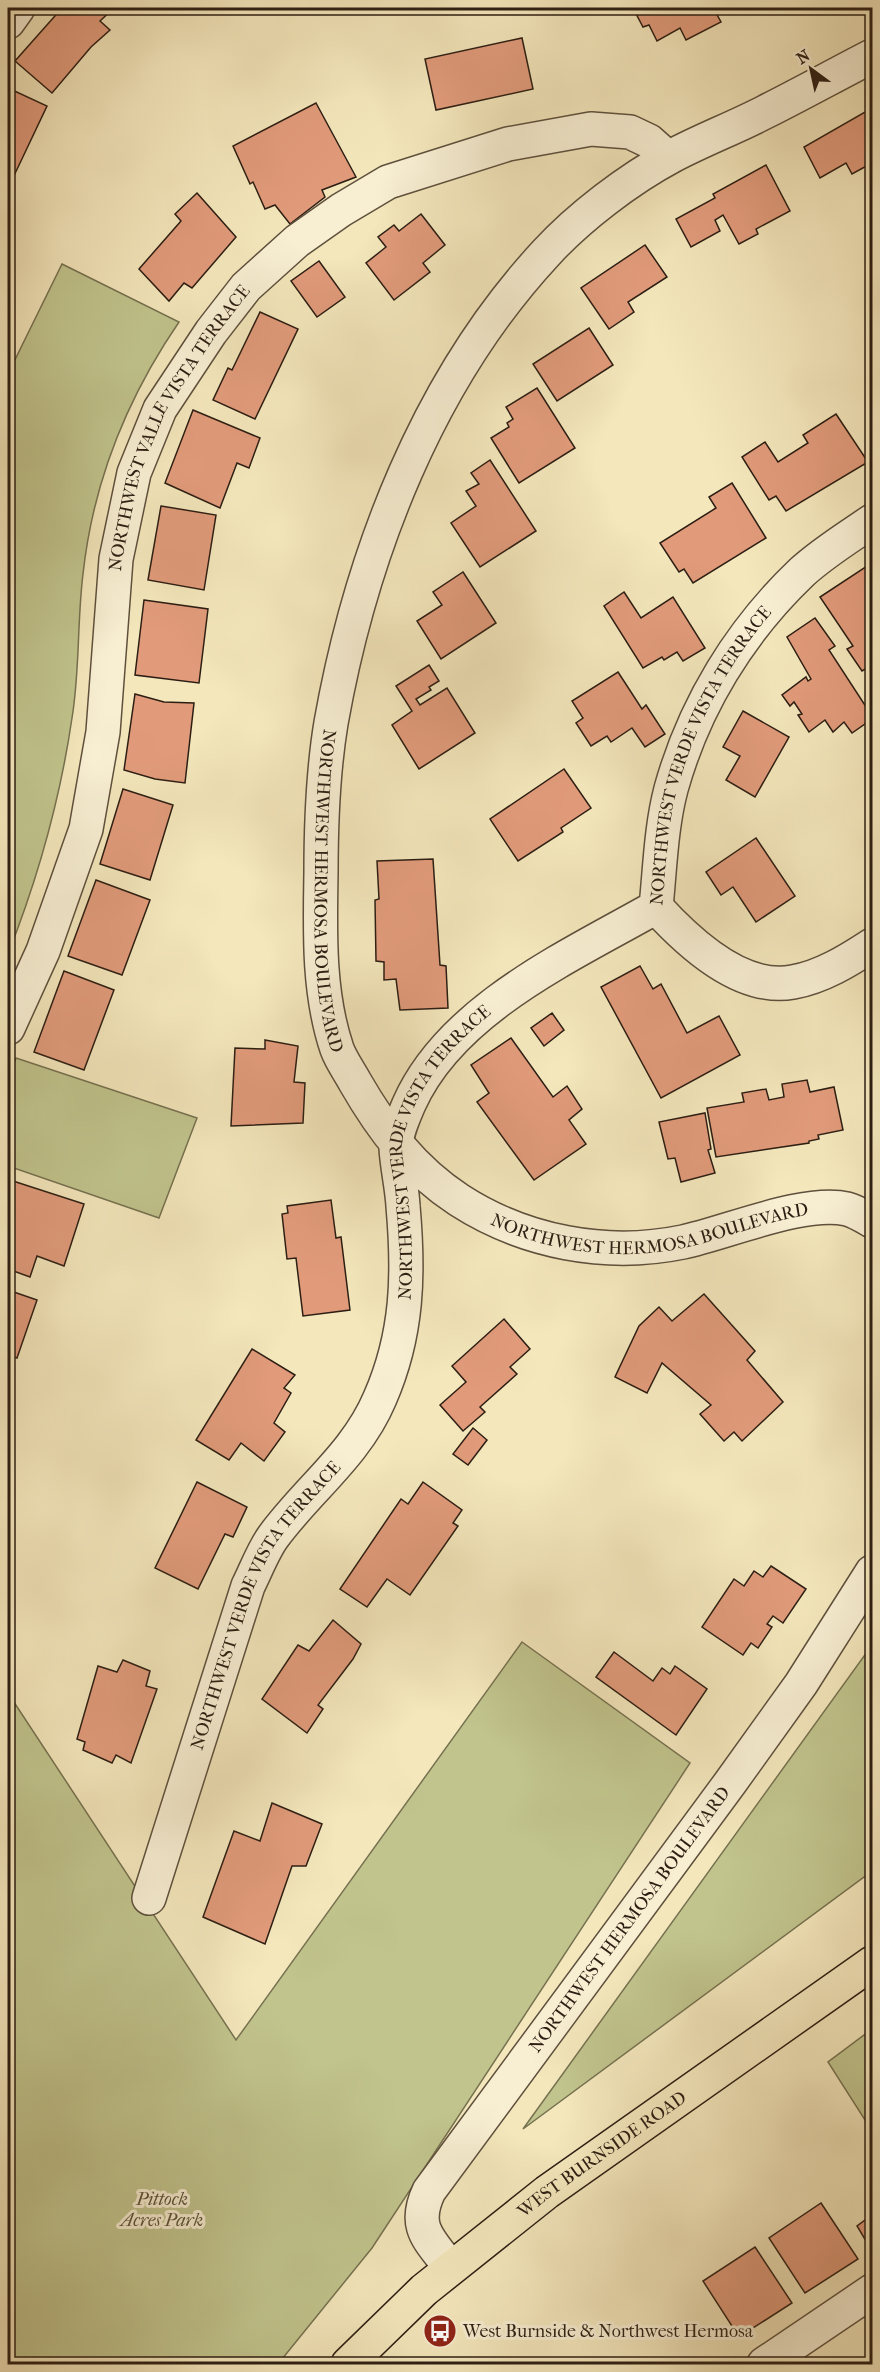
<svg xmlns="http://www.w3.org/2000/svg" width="880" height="2372" font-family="'IM FELL French Canon',serif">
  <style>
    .green { fill: #c1c48d; stroke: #767150; stroke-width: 1.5 }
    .building { fill: #e19b7b; stroke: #2c1e13; stroke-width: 1.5 }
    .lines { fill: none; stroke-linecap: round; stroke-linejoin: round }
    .minor-casing { stroke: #5e503d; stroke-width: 36 }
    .major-casing { stroke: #2c1e13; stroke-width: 36 }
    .minor { stroke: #f8efd3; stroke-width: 33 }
    .major { stroke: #f4e7bc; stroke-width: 33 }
    .labels { text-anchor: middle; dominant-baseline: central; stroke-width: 6; stroke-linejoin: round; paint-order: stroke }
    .street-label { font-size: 18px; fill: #2c1e13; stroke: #f8efd3 }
    .park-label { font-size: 18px; font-style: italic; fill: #595038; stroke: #f8efd3 }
    .poi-label { font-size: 18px; fill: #2c1e13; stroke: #f8efd3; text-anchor: start }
  </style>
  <rect width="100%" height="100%" fill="#f4e7bc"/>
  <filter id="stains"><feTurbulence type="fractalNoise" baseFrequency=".00333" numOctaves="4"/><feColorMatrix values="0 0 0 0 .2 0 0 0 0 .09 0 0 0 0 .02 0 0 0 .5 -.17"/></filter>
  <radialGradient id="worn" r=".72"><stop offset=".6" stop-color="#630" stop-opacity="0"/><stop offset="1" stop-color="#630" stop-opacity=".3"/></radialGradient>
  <g class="green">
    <path d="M62,264L179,322C127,398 93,482 83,574C77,622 80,670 72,718C60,800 38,878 8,954V374Z"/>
    <path d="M16,1058L197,1118L159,1218L8,1166V1081Z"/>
    <path d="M522,1642L690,1763L372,2248L278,2364H8V1693L236,2040Z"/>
    <path d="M872,1645V1871L523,2129Z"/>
    <path d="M872,2029V2131L828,2062Z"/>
  </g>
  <g class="building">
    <path d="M62,8H114L100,21L110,30L91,47L52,93L15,61Z"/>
    <path d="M633,8H722L715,11L721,22L686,40L680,28L657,41L649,25L643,27Z"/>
    <path d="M522,38L533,89L436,110L425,59Z"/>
    <path d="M8,88L47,106L11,182L8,180Z"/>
    <path d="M316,103L356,177L322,190L325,197L290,224L275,205L265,209L253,182L250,184L233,146Z"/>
    <path d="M872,108V163L852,174L846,163L820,178L804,147Z"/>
    <path d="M766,165L790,211L756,229L758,234L739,244L723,215L715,220L720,231L691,247L676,219L715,198L713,194Z"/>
    <path d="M197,193L236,237L192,288L184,283L169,301L139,269L181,221L175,214Z"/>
    <path d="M421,214L445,245L423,263L430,272L394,300L366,263L386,247L378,237L394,225L399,231Z"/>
    <path d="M645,245L667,277L628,302L634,312L609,329L581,288Z"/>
    <path d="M319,261L345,297L317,317L291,281Z"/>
    <path d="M260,312L298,329L255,419L213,400L228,368L232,370Z"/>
    <path d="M589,328L613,365L557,401L533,364Z"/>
    <path d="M537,388L575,448L519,483L491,438L509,427L507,423L513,419L506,407Z"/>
    <path d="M193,410L260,438L249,468L237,463L220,508L165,483Z"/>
    <path d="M836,414L868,462L786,511L776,496L769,500L742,457L765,442L778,462L808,443L803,435Z"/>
    <path d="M490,460L536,531L480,567L451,523L476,506L466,491L479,484L471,473Z"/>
    <path d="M732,483L766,538L693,583L684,569L679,572L660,543L716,508L709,497Z"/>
    <path d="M161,506L216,515L204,590L148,580Z"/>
    <path d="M867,566L872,575V676L867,668L862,671L847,649L853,646L820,597Z"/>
    <path d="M463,572L496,623L441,659L417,621L442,605L433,592Z"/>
    <path d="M624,592L641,618L673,597L705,648L683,661L677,652L664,660L662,657L643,668L604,606Z"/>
    <path d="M144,600L208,609L199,683L135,675Z"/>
    <path d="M815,618L835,646L829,650L872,716V719L852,733L844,722L833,732L825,720L809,732L798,715L802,714L794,702L790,706L782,695L806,677L808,681L811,679L787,637Z"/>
    <path d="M429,665L439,681L429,687L431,690L416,699L420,705L447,688L475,733L419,769L392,725L412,711L396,686Z"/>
    <path d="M618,672L642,709L646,705L665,734L645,747L632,728L611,742L607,736L591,746L576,723L583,718L572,701Z"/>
    <path d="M135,694L164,702L194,703L185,783L155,779L124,770Z"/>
    <path d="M743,711L789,737L755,797L726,780L740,756L723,747Z"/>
    <path d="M564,769L591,808L561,828L563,832L518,861L490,819Z"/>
    <path d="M123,789L173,805L150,880L100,864Z"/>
    <path d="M756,838L795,896L756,922L733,887L721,895L706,872Z"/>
    <path d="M433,859L440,965L446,966L448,1008L400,1010L396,979L384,980V962L376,961L375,900L379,899L377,861Z"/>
    <path d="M96,880L150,900L122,975L68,956Z"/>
    <path d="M640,966L653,989L661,984L687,1033L719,1016L740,1055L661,1098L601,987Z"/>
    <path d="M64,971L114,990L84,1070L34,1052Z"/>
    <path d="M552,1013L564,1030L544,1046L531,1028Z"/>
    <path d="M511,1038L553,1097L567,1086L582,1109L569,1120L586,1144L534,1180L477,1102L489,1093L471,1065Z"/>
    <path d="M265,1040L298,1046L294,1082L305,1083L303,1123L231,1126L235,1048L265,1049Z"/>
    <path d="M807,1080L810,1092L834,1087L843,1130L818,1135L819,1139L809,1141V1143L716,1157L707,1108L744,1102L742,1093L766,1089L769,1100L784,1097L782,1084Z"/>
    <path d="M705,1113L711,1149L708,1150L715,1173L681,1182L675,1158L668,1159L659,1122Z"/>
    <path d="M13,1181L84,1204L64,1266L37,1256L30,1277L8,1269V1183L12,1185Z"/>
    <path d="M331,1200L336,1238L341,1237L350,1310L303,1316L296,1258L287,1259L282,1214L288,1213L287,1206Z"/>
    <path d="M8,1290L37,1300L17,1358L8,1355Z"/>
    <path d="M704,1294L755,1351L747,1360L783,1402L742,1441L734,1432L724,1441L700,1414L711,1405L662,1363L647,1393L615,1377L639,1326L659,1307L672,1321Z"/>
    <path d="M504,1319L530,1349L510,1367L517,1374L480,1407L485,1412L463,1431L440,1405L466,1382L452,1366Z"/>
    <path d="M252,1349L295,1375L284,1388L291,1393L274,1423L285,1432L264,1461L241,1443L229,1460L196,1440Z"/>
    <path d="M473,1428L487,1440L468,1465L453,1454Z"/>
    <path d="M197,1482L247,1507L233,1537L225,1534L198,1589L155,1568Z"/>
    <path d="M423,1482L462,1510L453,1523L458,1526L410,1595L387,1579L367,1607L340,1589L401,1499L408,1504Z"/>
    <path d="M771,1566L806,1589L783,1623L773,1616L767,1624L772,1627L758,1648L751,1643L743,1655L702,1627L734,1579L744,1586L754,1571L763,1577Z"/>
    <path d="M333,1620L361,1644L353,1659L318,1705L323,1709L307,1733L262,1699L298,1645L309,1651Z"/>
    <path d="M614,1652L653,1681L662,1668L670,1674L675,1666L707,1689L676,1735L596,1677Z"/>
    <path d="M123,1660L150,1671L146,1686L157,1689L131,1763L116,1755L112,1763L83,1750L85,1742L77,1739L98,1666L117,1672Z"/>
    <path d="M272,1803L322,1824L306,1866H292L265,1944L203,1917L234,1831L260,1841Z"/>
    <path d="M821,2203L858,2259L805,2293L769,2238Z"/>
    <path d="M872,2215V2251L857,2226Z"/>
    <path d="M755,2247L792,2303L739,2337L703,2281Z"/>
  </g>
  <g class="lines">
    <defs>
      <g id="minor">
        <path d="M8,22L18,8"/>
        <path id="s1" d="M872,56C837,74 801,94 765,112C734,128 702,140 672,156C629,179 579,217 546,253C428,380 361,554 331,723C323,771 321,824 321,873C320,931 318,993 337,1049C341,1060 349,1071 355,1082C382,1129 413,1170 459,1200C524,1242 606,1258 683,1242C726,1233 805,1199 847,1209C855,1211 865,1217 872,1221"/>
        <path d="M656,907C688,942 741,992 793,982C822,977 849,960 872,945"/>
        <path id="s2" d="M8,1028L43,951L86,829L103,732L116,559L134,473L160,409L211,332L246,287L297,241L341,210L388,182L508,144L591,129L630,132L649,141L668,158"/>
        <path id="s3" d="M149,1898L248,1586C256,1570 263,1551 273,1537C308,1489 356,1455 380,1398C408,1334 409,1274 403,1206C402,1187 397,1167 396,1148C396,1133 403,1118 409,1104C451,1009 570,956 656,907C660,868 661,827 671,789C694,706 740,631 802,572C824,552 849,537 872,521"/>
        <path id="s4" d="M450,2267C429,2239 412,2227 429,2191L730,1783L801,1684L872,1572"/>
        <path d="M764,2364L872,2291"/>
      </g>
      <g id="major">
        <path id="s5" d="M348,2364L424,2290L547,2192L872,1963"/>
      </g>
    </defs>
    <use href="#minor" class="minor-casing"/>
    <use href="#major" class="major-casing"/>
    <use href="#minor" class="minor"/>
    <use href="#major" class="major"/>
  </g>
  <defs>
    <symbol id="bus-disc" viewBox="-11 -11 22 22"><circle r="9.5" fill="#8f2418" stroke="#f8efd3"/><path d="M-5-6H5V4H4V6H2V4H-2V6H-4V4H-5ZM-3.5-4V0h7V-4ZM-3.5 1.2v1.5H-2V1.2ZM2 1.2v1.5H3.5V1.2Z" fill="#fff"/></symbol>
  </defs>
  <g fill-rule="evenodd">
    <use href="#bus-disc" x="421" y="2312" width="38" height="38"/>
  </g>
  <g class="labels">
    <g class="street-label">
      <text stroke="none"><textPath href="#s2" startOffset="633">NORTHWEST VALLE VISTA TERRACE</textPath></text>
      <text stroke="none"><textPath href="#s3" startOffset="1344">NORTHWEST VERDE VISTA TERRACE</textPath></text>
      <text stroke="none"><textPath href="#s1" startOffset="1076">NORTHWEST HERMOSA BOULEVARD</textPath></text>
      <text stroke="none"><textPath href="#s3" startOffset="822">NORTHWEST VERDE VISTA TERRACE</textPath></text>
      <text stroke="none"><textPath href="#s1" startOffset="1632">NORTHWEST HERMOSA BOULEVARD</textPath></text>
      <text stroke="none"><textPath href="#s3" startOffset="318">NORTHWEST VERDE VISTA TERRACE</textPath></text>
      <text stroke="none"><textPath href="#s4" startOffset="423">NORTHWEST HERMOSA BOULEVARD</textPath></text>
      <text stroke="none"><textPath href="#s5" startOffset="330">WEST BURNSIDE ROAD</textPath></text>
    </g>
    <g class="park-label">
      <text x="162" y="2199">Pittock<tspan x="162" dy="21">Acres Park</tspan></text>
    </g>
    <g class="poi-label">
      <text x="463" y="2331">West Burnside &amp; Northwest Hermosa</text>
    </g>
  </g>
  <rect width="880" height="2372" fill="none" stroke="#f4e7bc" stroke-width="30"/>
  <rect x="9" y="9" width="862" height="2354" fill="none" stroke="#2c1e13" stroke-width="3"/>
  <rect x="15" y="15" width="850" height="2342" fill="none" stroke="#2c1e13" stroke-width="1.5"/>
  <g transform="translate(811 69) rotate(327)" stroke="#f8efd3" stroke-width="4.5" paint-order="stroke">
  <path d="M0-4.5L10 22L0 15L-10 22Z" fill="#2c1e13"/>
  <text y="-9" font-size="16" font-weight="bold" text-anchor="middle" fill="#2c1e13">N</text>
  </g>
  <rect width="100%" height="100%" filter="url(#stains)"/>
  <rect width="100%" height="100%" fill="url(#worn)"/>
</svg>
